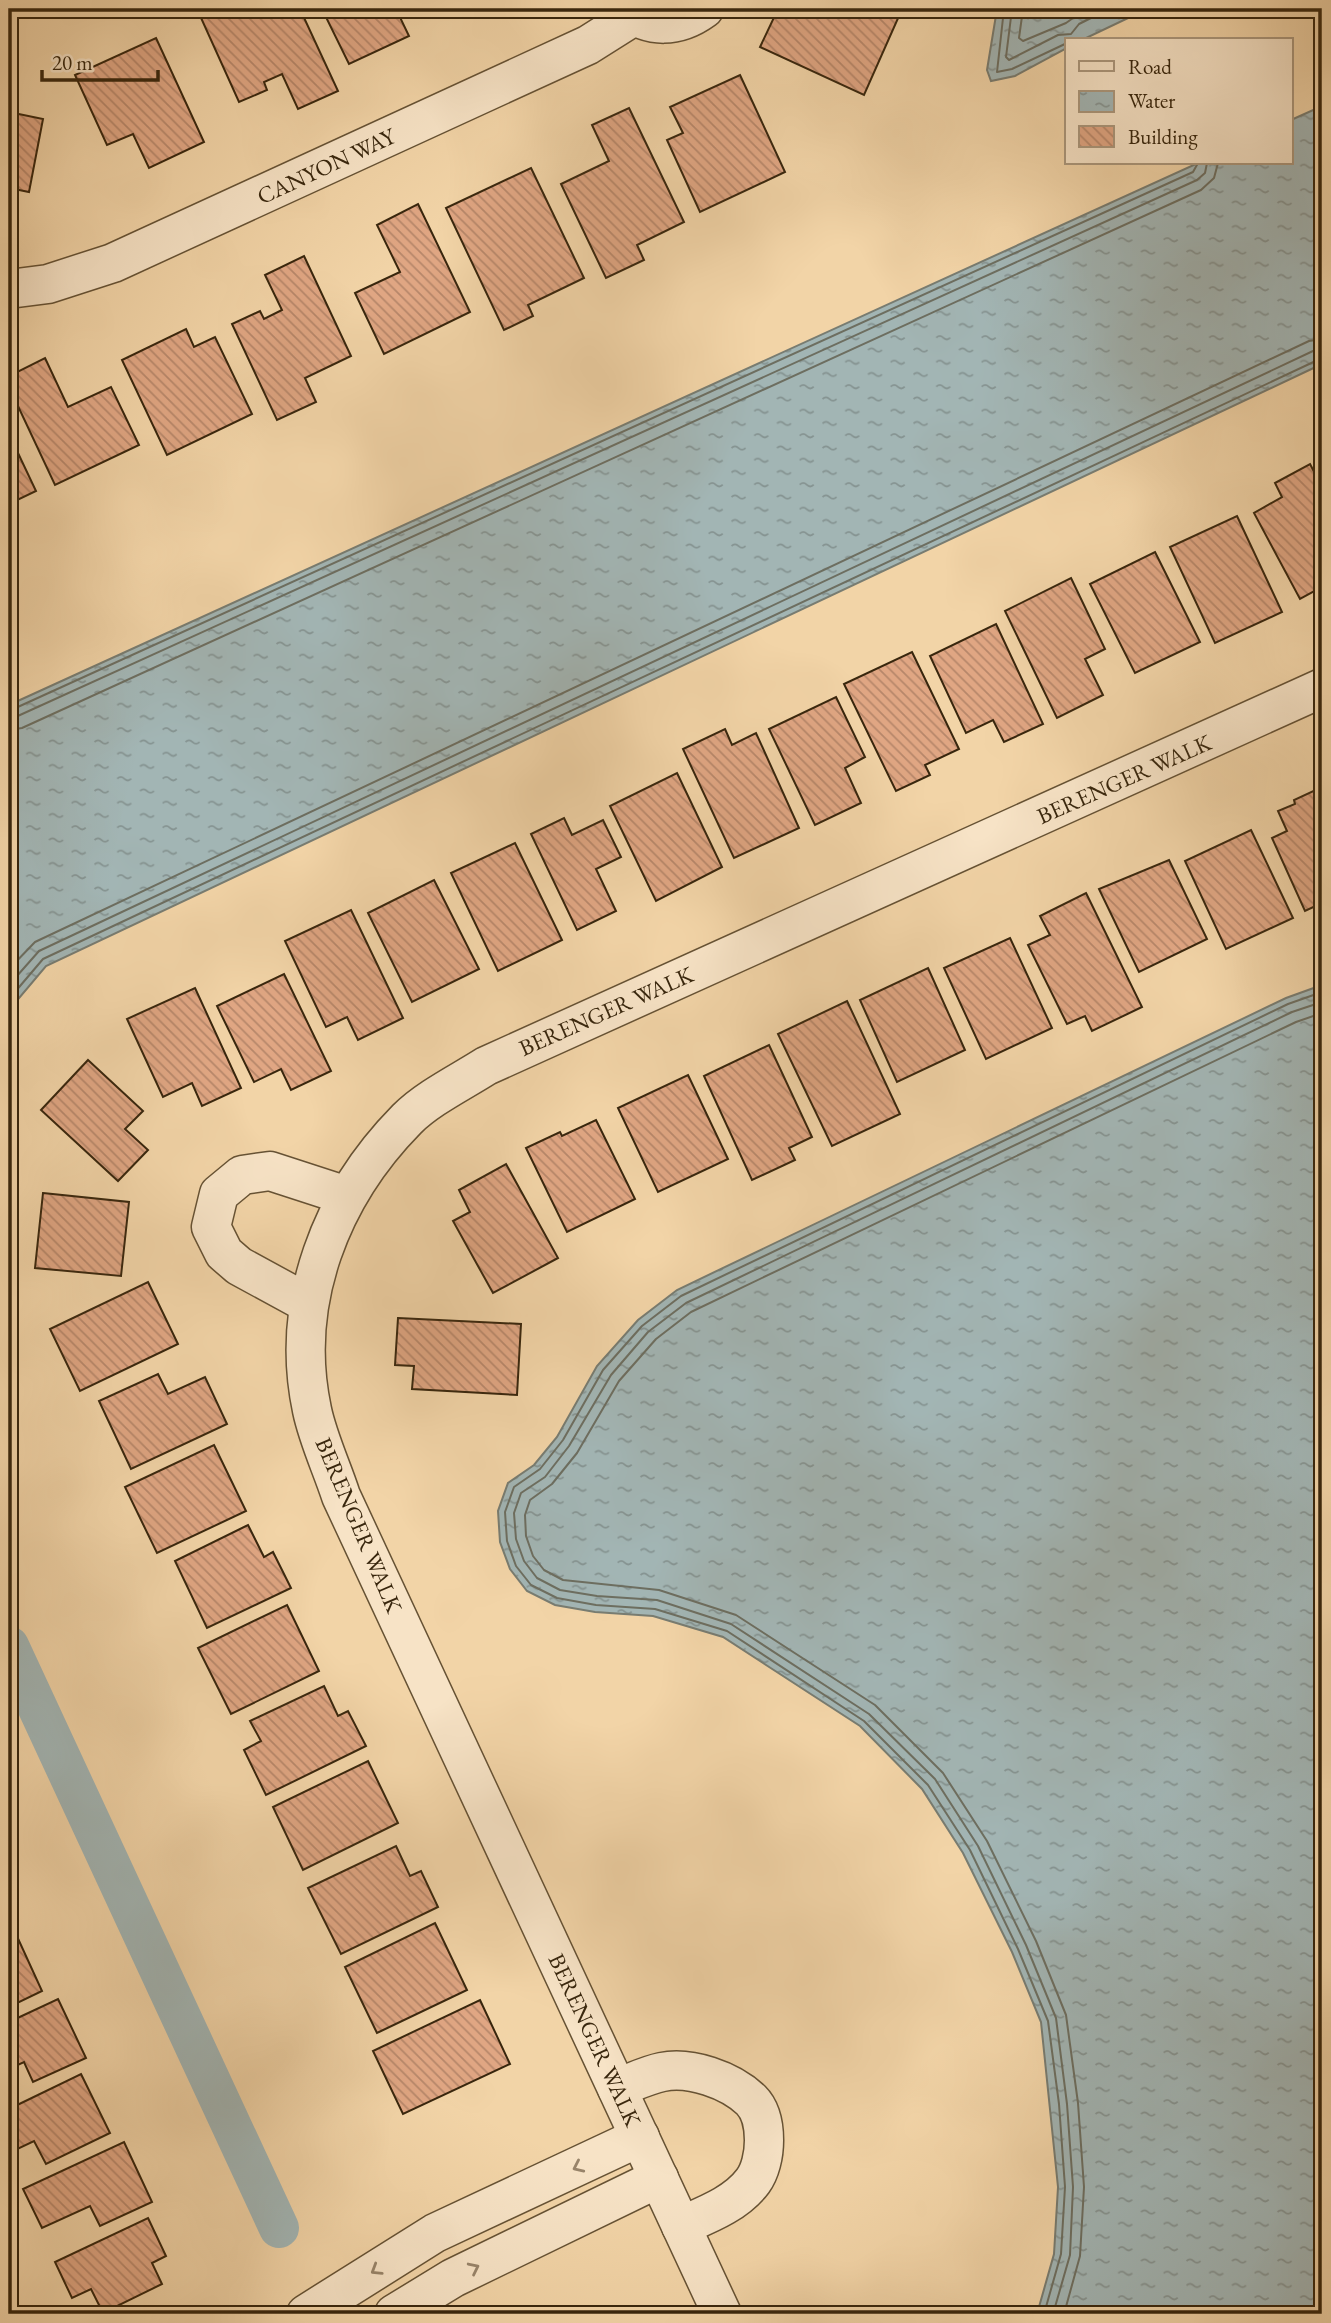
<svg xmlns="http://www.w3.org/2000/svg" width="1331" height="2323" font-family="'EB Garamond',serif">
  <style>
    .water { fill: url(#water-ripples); stroke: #787c71; stroke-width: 2 }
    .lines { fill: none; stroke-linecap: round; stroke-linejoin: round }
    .shore { stroke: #6d6e60; stroke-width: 2 }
    .canal { stroke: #a2b5b4; stroke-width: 40 }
    .building { fill: url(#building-back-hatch); stroke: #38260d; stroke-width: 2 }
    .minor-casing { stroke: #665234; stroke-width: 41 }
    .minor { stroke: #f7e3c6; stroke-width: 38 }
    .oneway { stroke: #98846a }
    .labels { text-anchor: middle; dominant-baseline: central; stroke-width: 7; stroke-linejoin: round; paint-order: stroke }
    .street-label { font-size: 23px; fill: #38260d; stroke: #f7e3c6 }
  </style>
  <defs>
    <pattern id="water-ripples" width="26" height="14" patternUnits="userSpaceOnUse" patternTransform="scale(1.75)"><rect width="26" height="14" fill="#a2b5b4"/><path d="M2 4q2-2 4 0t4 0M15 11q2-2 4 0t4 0" fill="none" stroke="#859391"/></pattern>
    <pattern id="building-back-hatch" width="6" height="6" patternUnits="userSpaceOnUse" patternTransform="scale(1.75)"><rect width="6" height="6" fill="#e0a683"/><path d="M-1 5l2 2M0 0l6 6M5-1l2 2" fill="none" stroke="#b7876a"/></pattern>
  </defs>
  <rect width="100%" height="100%" fill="#f2d4a7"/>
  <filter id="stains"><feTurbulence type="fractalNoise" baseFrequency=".00286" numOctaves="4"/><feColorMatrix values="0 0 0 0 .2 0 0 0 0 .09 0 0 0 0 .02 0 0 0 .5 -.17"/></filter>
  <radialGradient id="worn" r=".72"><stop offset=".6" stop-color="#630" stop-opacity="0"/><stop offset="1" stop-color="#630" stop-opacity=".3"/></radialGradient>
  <g class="water">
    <path d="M997,9H1147L1082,40H1067V48L1015,76L991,81L987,70Z"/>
    <path d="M1322,106V364L46,966L9,1010V705L1198,163H1291V120Z"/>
    <path d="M1322,985V2314H1037L1054,2254L1058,2187L1041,2022L1012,1952L963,1853L922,1789L860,1726L723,1637L653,1616L595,1612L555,1605L527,1591L510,1569L500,1542L498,1511L508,1483L534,1465L557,1437L597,1366L638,1320L677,1290L1286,998Z"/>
  </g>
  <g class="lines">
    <g class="shore">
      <path d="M1004,9L997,72L1012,69L1067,43"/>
      <path d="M1012,9L1006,57L1009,60L1058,35L1071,34L1079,24L1109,9"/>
      <path d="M1023,9L1019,38L1023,41L1066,23L1086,9"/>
      <path d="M9,711L1193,172L1198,163"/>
      <path d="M9,720L1197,180L1205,173L1207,163"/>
      <path d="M9,730L22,728L1201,190L1214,178L1218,163"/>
      <path d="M9,969L35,942L1309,341L1322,339"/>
      <path d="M9,985L39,951L1313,351L1322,349"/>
      <path d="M9,999L43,959L1322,358"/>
      <path d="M1044,2314L1061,2254L1065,2187L1059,2104L1048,2021L1018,1949L970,1850L928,1785L864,1721L727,1631L655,1609L596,1605L557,1598L531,1585L516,1566L507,1541L505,1512L514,1487L540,1469L563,1440L603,1370L642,1326L681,1296L1288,1004L1322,992"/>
      <path d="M1053,2314L1070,2255L1073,2187L1067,2104L1056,2018L1026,1945L978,1846L935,1779L869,1714L731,1624L657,1600L597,1596L560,1590L537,1578L524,1561L516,1539L514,1513L521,1493L545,1477L569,1446L611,1375L648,1332L686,1303L1292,1012L1322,1002"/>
      <path d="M1064,2314L1080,2256L1084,2187L1078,2103L1066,2015L1036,1941L987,1841L943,1773L875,1705L736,1615L659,1590L563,1580L544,1570L533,1556L526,1536L525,1515L530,1500L552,1484L577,1453L619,1381L656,1339L691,1312L1296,1022L1322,1013"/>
    </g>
    <path class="canal" d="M9,1646L279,2228"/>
  </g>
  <g class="building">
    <path d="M197,9H246L247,12L253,9H300L338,91L298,109L282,74L264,82L267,90L239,102Z"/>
    <path d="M322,9H396L409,36L349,64Z"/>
    <path d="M778,9H883L899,16L864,95L760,47Z"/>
    <path d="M156,38L204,142L149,168L133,134L107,145L75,75Z"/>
    <path d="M740,75L785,172L700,212L667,140L683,133L670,107Z"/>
    <path d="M629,108L684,222L637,245L644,260L606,278L561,184L609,161L592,125Z"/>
    <path d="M9,112L43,119L29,192L9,188Z"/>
    <path d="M531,168L584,278L528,305L533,316L504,330L446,208Z"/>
    <path d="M418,204L470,312L384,354L355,293L400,272L377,225Z"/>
    <path d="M304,256L351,356L305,378L316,402L277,420L232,324L260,311L264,319L282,310L265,275Z"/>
    <path d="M186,329L194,347L215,337L252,414L167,455L122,360Z"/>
    <path d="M45,358L68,407L111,387L139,445L55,485L9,387V376Z"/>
    <path d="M9,434L36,491L9,504Z"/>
    <path d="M1310,464L1322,487V587L1300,599L1254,513L1282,497L1275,483Z"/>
    <path d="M1237,516L1282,612L1215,643L1170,547Z"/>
    <path d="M1155,552L1200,642L1135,673L1090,584Z"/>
    <path d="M1071,578L1105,649L1085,659L1103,695L1057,718L1005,611Z"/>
    <path d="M996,624L1043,724L1004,742L993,720L966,733L930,656Z"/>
    <path d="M912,652L959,749L925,765L930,775L896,791L844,684Z"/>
    <path d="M836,697L865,757L845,768L861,803L815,825L769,729Z"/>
    <path d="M725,729L732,745L756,733L799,828L734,858L683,749Z"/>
    <path d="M677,773L722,867L656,901L610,806Z"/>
    <path d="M1322,787V903L1305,911L1272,838L1287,831L1278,811L1295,804L1294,800Z"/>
    <path d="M564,818L572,835L603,820L621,857L596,869L616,911L577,930L531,834Z"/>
    <path d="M1251,830L1293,918L1226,949L1185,861Z"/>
    <path d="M515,843L562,940L498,971L451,873Z"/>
    <path d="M1169,860L1207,939L1139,972L1099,889Z"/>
    <path d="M434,880L479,969L412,1002L368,913Z"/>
    <path d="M1086,893L1142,1007L1092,1031L1085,1016L1067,1024L1028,945L1050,935L1040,916Z"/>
    <path d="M351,910L403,1018L358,1040L347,1017L326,1027L285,941Z"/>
    <path d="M1010,938L1052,1028L986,1059L944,968Z"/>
    <path d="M928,968L965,1050L897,1082L860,1000Z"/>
    <path d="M284,974L331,1071L291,1090L281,1069L254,1082L217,1006Z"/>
    <path d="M195,988L241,1088L202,1106L192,1083L163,1097L127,1019Z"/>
    <path d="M847,1001L900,1114L832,1146L778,1034Z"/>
    <path d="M769,1045L812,1137L789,1148L795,1160L752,1180L704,1076Z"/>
    <path d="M88,1060L143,1111L125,1129L148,1150L118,1181L41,1110Z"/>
    <path d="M688,1075L728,1159L658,1192L618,1108Z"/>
    <path d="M596,1120L635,1199L567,1232L526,1148L560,1132L562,1136Z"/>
    <path d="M506,1164L558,1258L493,1293L453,1221L470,1212L459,1190Z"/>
    <path d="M43,1193L129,1202L121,1276L35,1268Z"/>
    <path d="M148,1282L178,1344L80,1391L50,1329Z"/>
    <path d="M398,1318L521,1324L517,1395L412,1389L414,1366L395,1365Z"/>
    <path d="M158,1374L168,1394L205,1377L227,1424L131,1469L99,1401Z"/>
    <path d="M214,1445L246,1511L157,1553L125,1487Z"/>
    <path d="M248,1525L264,1557L273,1552L291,1588L207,1628L175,1561Z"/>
    <path d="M287,1605L319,1671L231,1714L198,1648Z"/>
    <path d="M324,1686L338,1716L348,1711L366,1746L266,1795L244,1750L261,1741L250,1721Z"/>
    <path d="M368,1761L398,1823L303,1870L273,1807Z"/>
    <path d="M396,1846L410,1876L421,1871L438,1907L341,1954L308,1888Z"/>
    <path d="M435,1923L467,1990L377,2033L345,1967Z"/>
    <path d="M15,1932L42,1991L9,2007V1934Z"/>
    <path d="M58,1999L86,2058L33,2082L24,2062L9,2069V2022Z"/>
    <path d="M480,2000L510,2064L403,2114L373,2051Z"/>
    <path d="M81,2074L110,2133L46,2164L34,2141L9,2153V2109Z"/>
    <path d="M124,2142L152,2202L100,2226L90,2206L42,2228L23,2189Z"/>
    <path d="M148,2218L166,2256L152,2263L162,2284L103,2313L91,2289L72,2298L55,2262Z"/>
  </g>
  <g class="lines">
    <defs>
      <g id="minor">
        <path d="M624,9C650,29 678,28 704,9"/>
        <path d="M9,289L48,284L113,263L588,45L634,16"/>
        <path d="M307,1303L239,1266L224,1253L211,1227L219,1194L242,1175L270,1171L347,1196"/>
        <path d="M617,2088C631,2083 647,2075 662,2072C690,2066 730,2080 751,2100C769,2118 767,2162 753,2181C736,2204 706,2215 681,2226"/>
        <path d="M306,2314L435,2233L640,2137"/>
        <path d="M394,2314L453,2278L659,2178"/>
        <path d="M722,2314L341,1496C332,1468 318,1439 312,1410C289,1302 331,1196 407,1119C428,1098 461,1082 486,1066L1322,688"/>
      </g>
    </defs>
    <use href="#minor" class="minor-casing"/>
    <use href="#minor" class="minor"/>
  </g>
  <defs><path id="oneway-chevron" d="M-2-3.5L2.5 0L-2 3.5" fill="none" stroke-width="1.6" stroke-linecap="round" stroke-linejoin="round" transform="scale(1.75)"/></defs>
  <g class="oneway">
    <use href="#oneway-chevron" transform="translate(578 2167) rotate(155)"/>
    <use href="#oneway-chevron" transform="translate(474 2268) rotate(-26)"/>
    <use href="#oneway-chevron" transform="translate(376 2270) rotate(148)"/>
  </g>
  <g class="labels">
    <g class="street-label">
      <text transform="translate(326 166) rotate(-25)">CANYON WAY</text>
      <text transform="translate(1124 779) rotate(-24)">BERENGER WALK</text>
      <text transform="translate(606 1011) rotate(-24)">BERENGER WALK</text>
      <text transform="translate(359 1525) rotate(67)">BERENGER WALK</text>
      <text transform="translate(595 2040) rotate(65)">BERENGER WALK</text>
    </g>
  </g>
  <rect width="1331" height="2323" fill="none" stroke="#f2d4a7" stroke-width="35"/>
  <rect x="10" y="10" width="1310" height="2302" fill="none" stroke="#38260d" stroke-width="3.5"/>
  <rect x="18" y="18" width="1296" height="2288" fill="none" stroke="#38260d" stroke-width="2"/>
  <rect x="1065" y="38" width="228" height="126" fill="#f7e3c6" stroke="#ab977c" stroke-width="2"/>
  <rect x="1079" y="61" width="35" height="10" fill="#f7e3c6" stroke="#ab977c" stroke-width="2"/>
  <text x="1128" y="74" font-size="21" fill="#38260d">Road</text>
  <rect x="1079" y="91" width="35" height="21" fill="url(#water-ripples)" stroke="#ab977c" stroke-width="2"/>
  <text x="1128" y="108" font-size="21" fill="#38260d">Water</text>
  <rect x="1079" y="126" width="35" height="21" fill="url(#building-back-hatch)" stroke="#ab977c" stroke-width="2"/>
  <text x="1128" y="144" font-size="21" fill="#38260d">Building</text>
  <path d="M42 70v10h116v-10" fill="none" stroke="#38260d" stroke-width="3.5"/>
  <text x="52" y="70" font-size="21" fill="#38260d" stroke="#f7e3c6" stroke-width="5" paint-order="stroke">20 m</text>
  <rect width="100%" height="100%" filter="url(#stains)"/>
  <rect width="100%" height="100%" fill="url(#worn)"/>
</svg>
